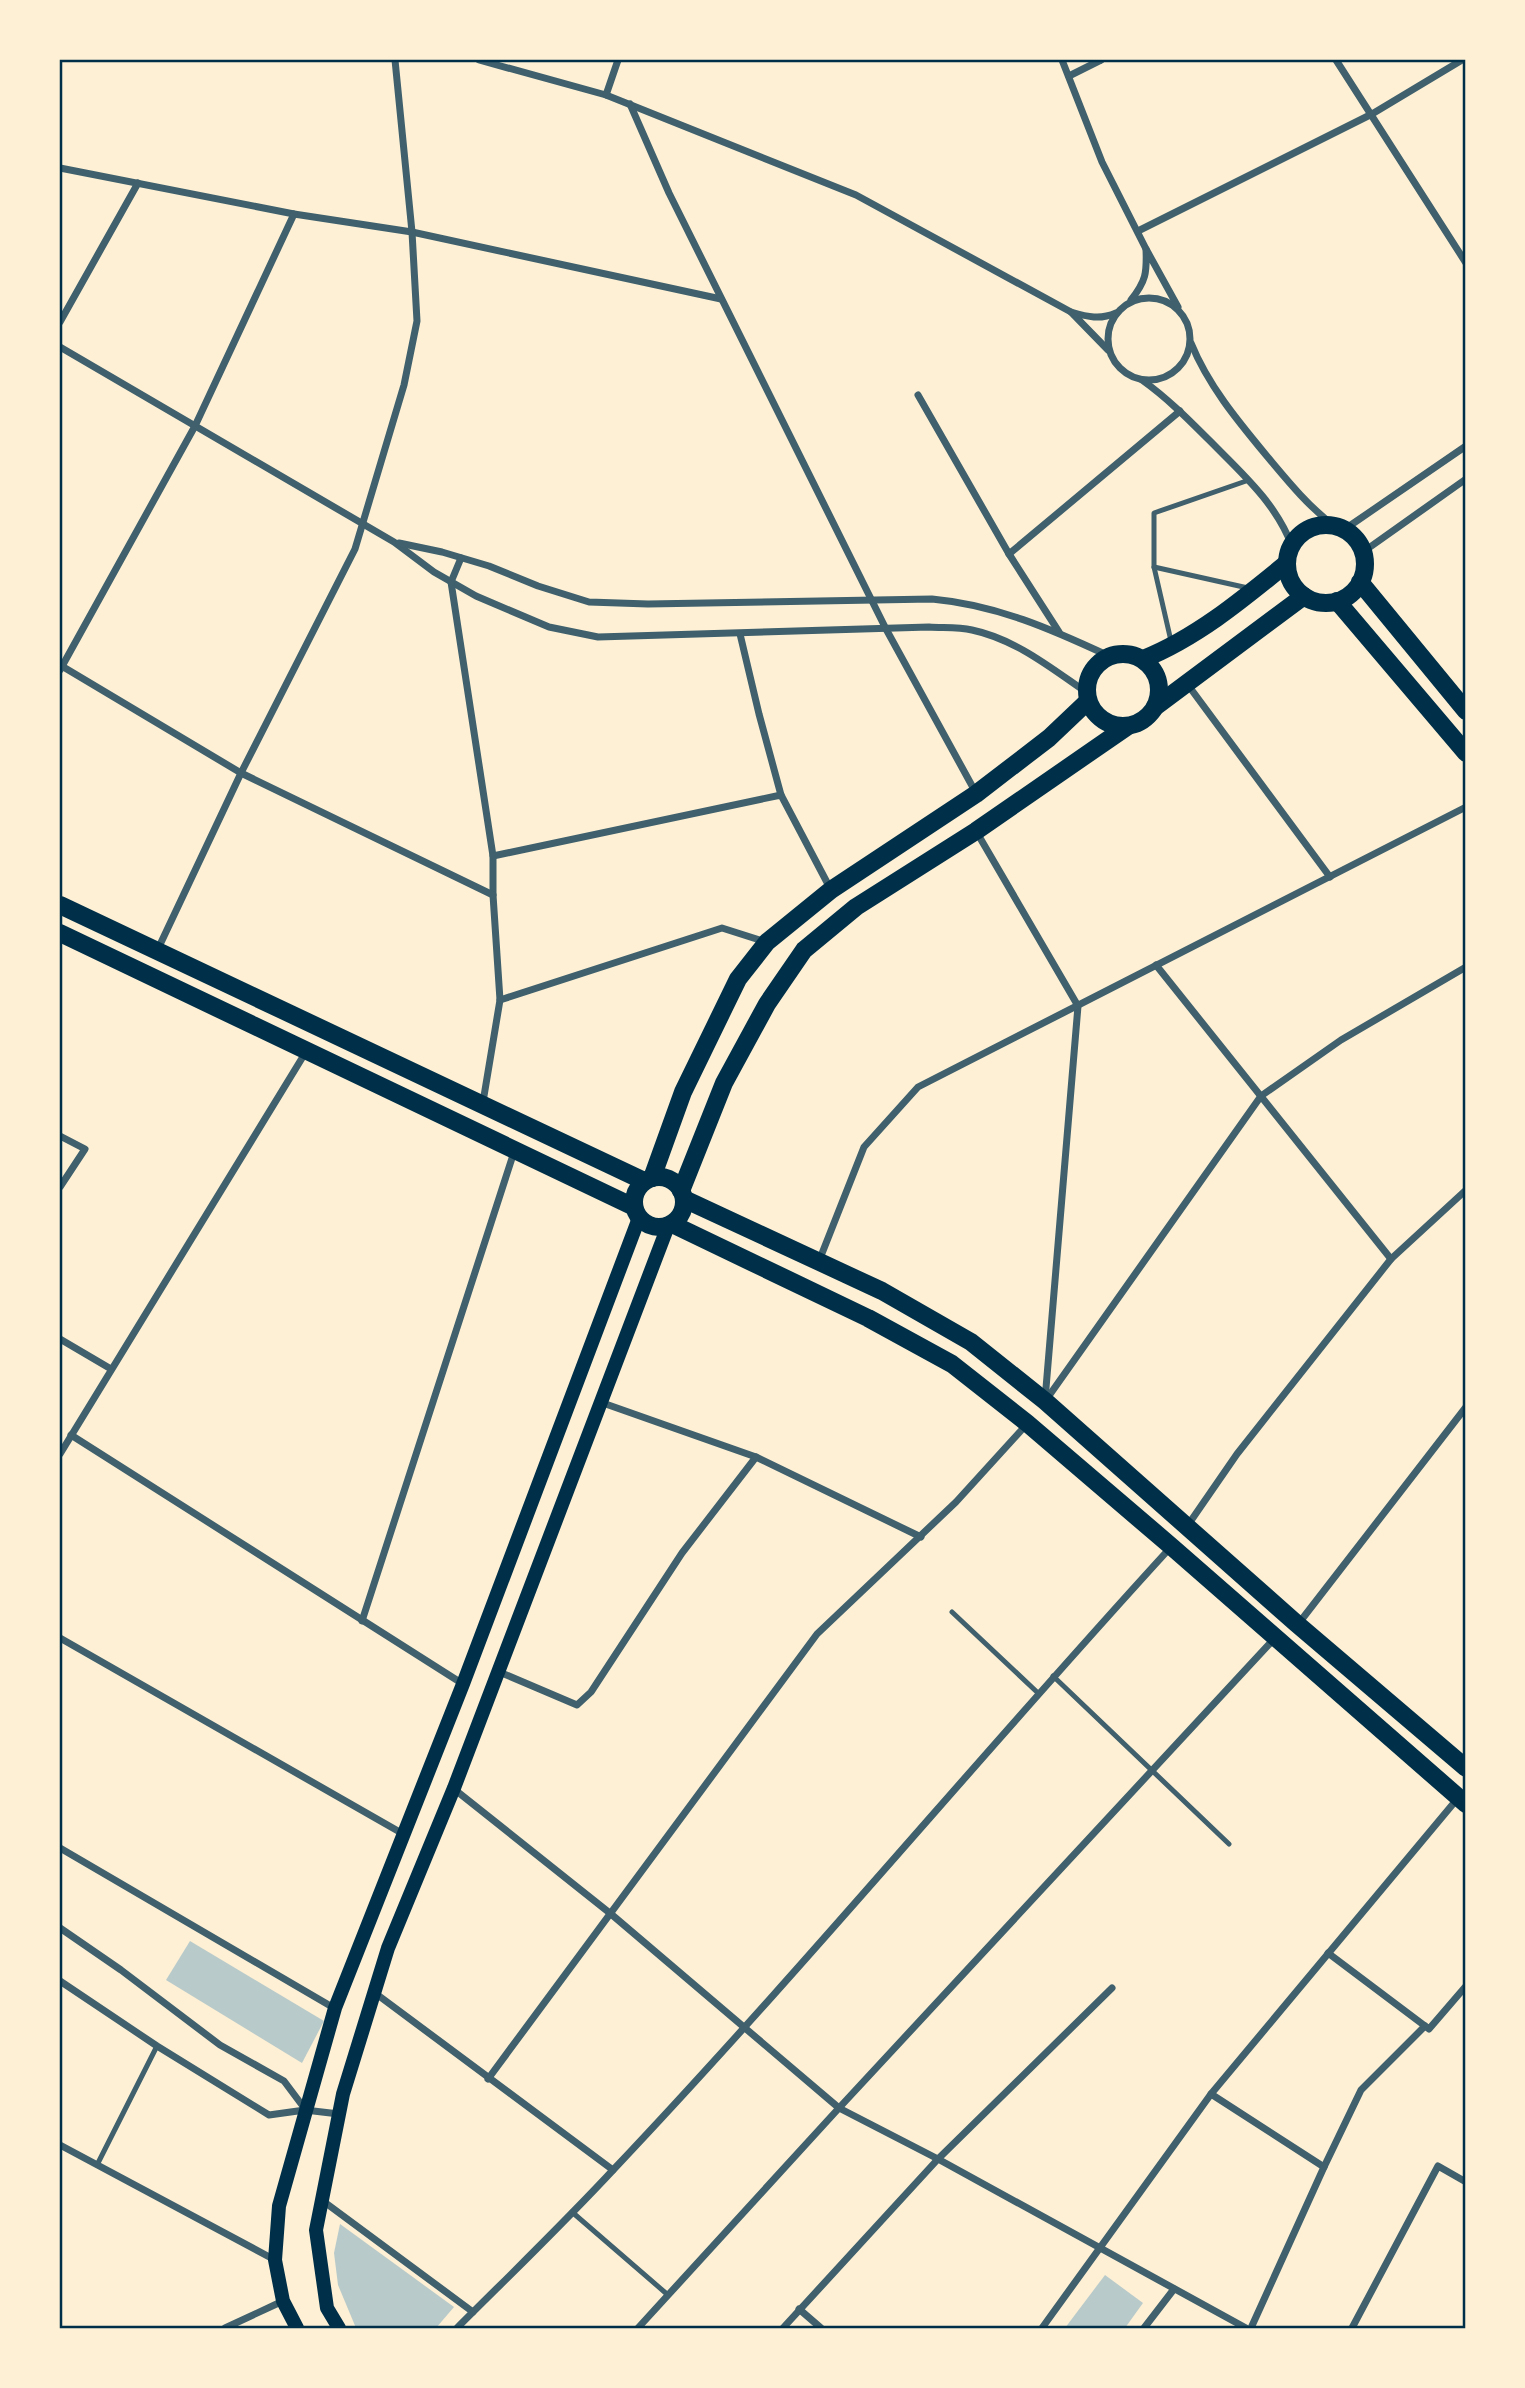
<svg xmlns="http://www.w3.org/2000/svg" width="1525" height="2388" font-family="'PT Sans Narrow',sans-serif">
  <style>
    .green { fill: #b9caca }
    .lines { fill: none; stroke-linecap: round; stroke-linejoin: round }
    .service { stroke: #3f606c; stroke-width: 5 }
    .minor { stroke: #3f606c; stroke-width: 7 }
    .secondary { stroke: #003049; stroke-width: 14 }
    .primary { stroke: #003049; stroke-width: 18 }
    .neatline { fill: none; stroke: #003049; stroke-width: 2.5 }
  </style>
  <rect width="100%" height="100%" fill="#fdf0d5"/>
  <g class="green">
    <path d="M190,1941L324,2021L302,2063L166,1980Z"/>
    <path d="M340,2224L454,2307L436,2328H356L338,2285L334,2253Z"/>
    <path d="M1105,2275L1143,2303L1125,2328H1065Z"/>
  </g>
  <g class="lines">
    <g class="service">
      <path d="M1154,567L1248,588"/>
      <path d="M1171,641L1154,567V513L1249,480"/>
      <path d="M952,1612L1038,1693"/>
      <path d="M1053,1676L1229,1844"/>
      <path d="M97,2165L157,2046"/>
      <path d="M572,2212L668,2295"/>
    </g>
    <g class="minor">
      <path d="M479,60L606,95L856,195L1071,312"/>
      <path d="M1062,60L1102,162L1146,249"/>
      <path d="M1336,60L1466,263"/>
      <path d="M1069,76L1101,60"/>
      <path d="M606,95L618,60"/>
      <path d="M630,104L669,193L886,629L976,793"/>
      <path d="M60,168L294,214L412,232L721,299"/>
      <path d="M1138,231L1372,114L1462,60"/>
      <circle cx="1149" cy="339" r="41"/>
      <path d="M1131,300C1146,281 1147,273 1146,249L1178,307"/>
      <path d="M60,322L138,183"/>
      <path d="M1191,343C1208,385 1237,420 1266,455C1287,480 1307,505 1333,525"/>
      <path d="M60,347L394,542L434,572L476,596L549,627L598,637L929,627C943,628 958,627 972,630C1015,639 1051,668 1086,692"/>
      <path d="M1108,350L1071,312C1088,317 1100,320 1116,313"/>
      <path d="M1142,380C1170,400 1193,424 1217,448C1247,478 1277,506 1292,546"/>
      <path d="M918,395L1009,554L1059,632"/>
      <path d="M1345,529L1466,446"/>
      <path d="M399,543L442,552L489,566L538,586L589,602L648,604L932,599C997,605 1051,629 1109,656"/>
      <path d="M1363,552L1466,479"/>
      <path d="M1009,554L1180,411"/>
      <path d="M461,558L451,582L493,856V895L500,1000L483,1102"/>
      <path d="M740,634L759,714L781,795"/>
      <path d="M60,665L241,773L493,895"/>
      <path d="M60,670L195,426L294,214"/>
      <path d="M1188,685L1330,877"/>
      <path d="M976,831L1078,1006L1045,1400"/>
      <path d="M493,856L781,795L831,890"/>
      <path d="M157,951L241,773L355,549L404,385L417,321L412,232L395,60"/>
      <path d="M1156,965L1391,1259"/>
      <path d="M500,1000L722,928L766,942"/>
      <path d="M60,1136L85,1149L60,1187"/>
      <path d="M819,1261L864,1147L918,1087L1466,807"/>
      <path d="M60,1339L111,1369"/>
      <path d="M1046,1400L1261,1096L1341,1040L1466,967"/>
      <path d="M600,1402L756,1457L921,1537"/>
      <path d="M71,1435L463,1684"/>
      <path d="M60,1454L307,1050"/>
      <path d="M1188,1525L1237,1454L1391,1259L1466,1190"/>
      <path d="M362,1621L514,1152"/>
      <path d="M1299,1623L1466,1407"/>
      <path d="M60,1638L405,1835"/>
      <path d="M497,1671L577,1705L591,1692L682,1553L756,1457"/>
      <path d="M454,1789L611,1914L839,2108L938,2159L1246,2328"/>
      <path d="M60,1848L334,2008"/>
      <path d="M60,1928L121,1970L220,2045L284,2081L305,2109"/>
      <path d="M1328,1953L1429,2029L1466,1986"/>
      <path d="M60,1981L157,2046L269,2115L305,2110L339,2114"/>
      <path d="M375,1993L613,2170"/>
      <path d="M488,2079L817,1634L956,1502L1027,1424"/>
      <path d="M1211,2094L1324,2167"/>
      <path d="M60,2145L275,2260"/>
      <path d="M323,2201L473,2312"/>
      <path d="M799,2309L821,2328"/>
      <path d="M225,2328L283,2301"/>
      <path d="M457,2328C509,2276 563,2224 614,2169C805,1967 983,1752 1171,1547"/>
      <path d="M638,2328L839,2108L1274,1639"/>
      <path d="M783,2328L938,2159L1112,1988"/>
      <path d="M1042,2328L1211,2094L1458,1798"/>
      <path d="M1144,2328L1174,2289"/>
      <path d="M1251,2328L1324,2167L1361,2090L1425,2026"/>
      <path d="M1352,2328L1438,2166L1466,2182"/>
    </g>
    <g class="secondary">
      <path d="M297,2328L283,2301L275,2260L279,2206L335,2008L463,1684L639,1218"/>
      <path d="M339,2328L327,2308L316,2230L343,2094L388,1948L454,1788L668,1226"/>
    </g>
    <g class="primary">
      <circle cx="1326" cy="564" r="39"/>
      <path d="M1360,582L1466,711"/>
      <path d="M1337,601L1466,753"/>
      <circle cx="1123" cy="690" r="36"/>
      <path d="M1143,659C1196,638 1243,599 1287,563"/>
      <path d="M1155,707L1304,596"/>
      <path d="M60,905L644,1181"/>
      <path d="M60,933L634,1207"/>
      <circle cx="659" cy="1202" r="25"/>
      <path d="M652,1178L683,1092L738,979L767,942L831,890L976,794L1049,738L1088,701"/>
      <path d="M681,1191L724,1083L767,1004L804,950L856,907L976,831L1128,726"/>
      <path d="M684,1199L882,1291L971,1342L1045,1401L1297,1624L1466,1768"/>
      <path d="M672,1224L868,1318L952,1364L1027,1423L1172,1547L1466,1804"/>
    </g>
  </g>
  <rect width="1525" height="2388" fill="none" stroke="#fdf0d5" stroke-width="122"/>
  <rect x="61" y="61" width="1403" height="2266" class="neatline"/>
</svg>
